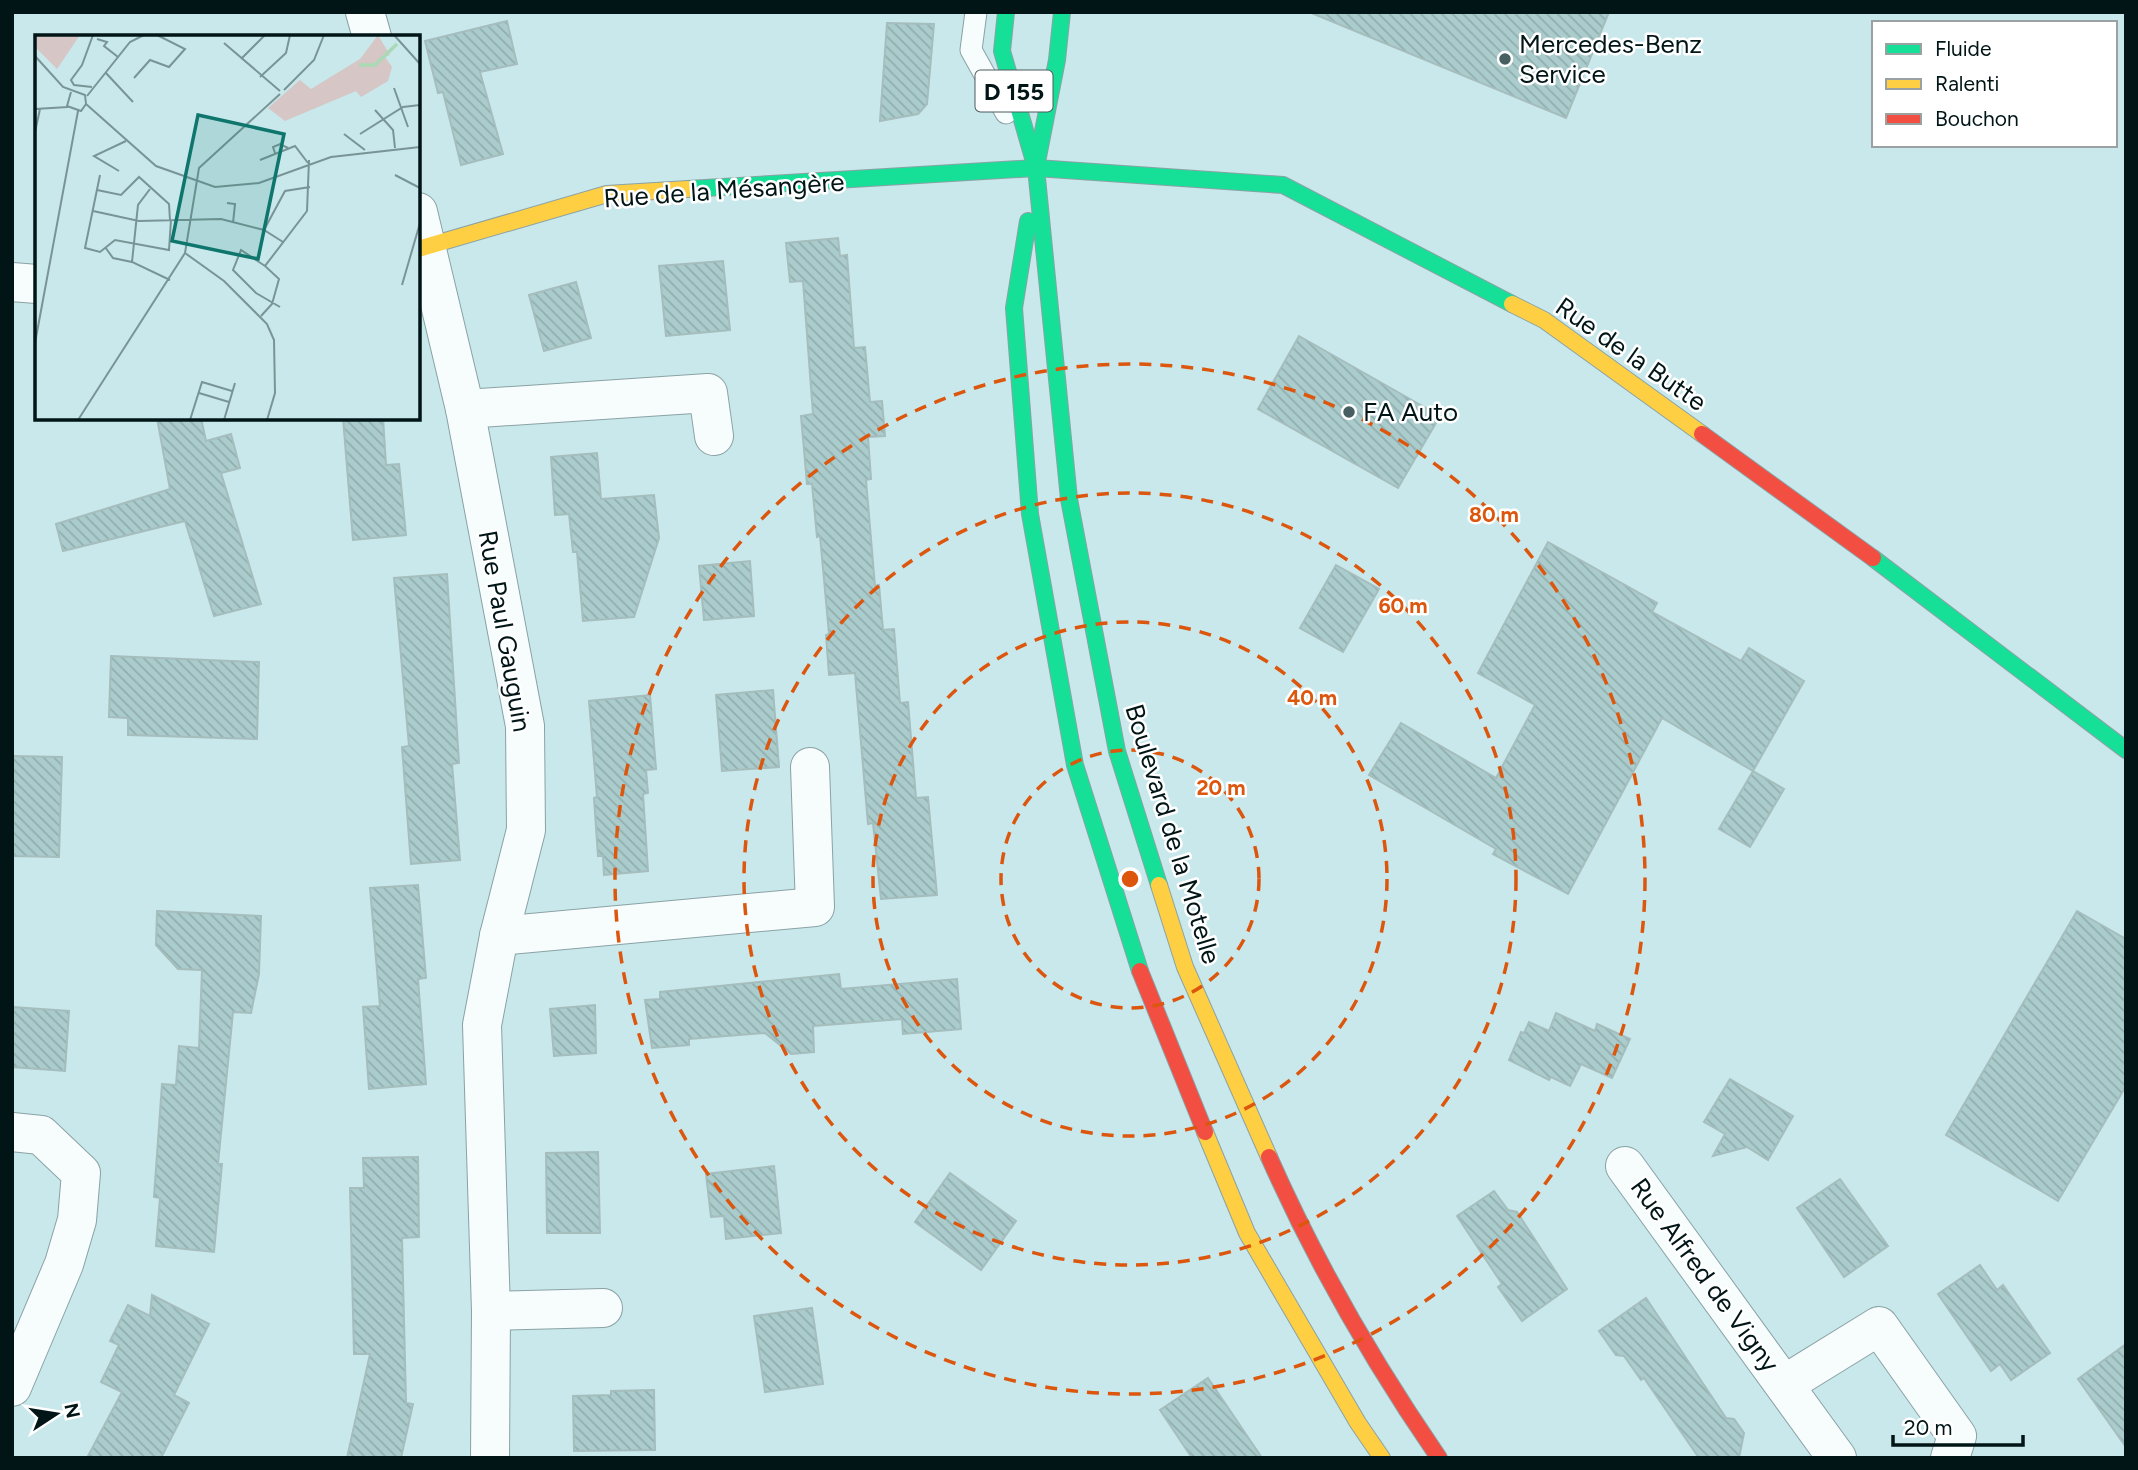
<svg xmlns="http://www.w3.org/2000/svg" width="2138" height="1470" font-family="Figtree,sans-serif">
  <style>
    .building { fill: url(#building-back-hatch); stroke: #a5bdbd; stroke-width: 2 }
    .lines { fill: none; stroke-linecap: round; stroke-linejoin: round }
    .lane-casing { stroke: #8aa2a5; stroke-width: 23 }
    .street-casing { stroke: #8aa2a5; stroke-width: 40 }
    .fast-casing { stroke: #8aa2a5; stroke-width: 18 }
    .slow-casing { stroke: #8aa2a5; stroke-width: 18 }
    .jam-casing { stroke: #8aa2a5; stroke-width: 18 }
    .lane { stroke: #f7fcfc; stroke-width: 21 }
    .street { stroke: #f7fcfc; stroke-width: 38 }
    .fast { stroke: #16e098; stroke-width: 16 }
    .slow { stroke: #ffcf43; stroke-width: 16 }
    .jam { stroke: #f24e42; stroke-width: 16 }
    .ring { fill: none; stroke: #dc560d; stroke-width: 3.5; stroke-dasharray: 12 9 }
    .poi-dot { fill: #475f61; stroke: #fff; stroke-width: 2.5 }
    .labels { text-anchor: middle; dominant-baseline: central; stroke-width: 5; stroke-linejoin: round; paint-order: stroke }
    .shield { fill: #fff; stroke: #4d5b5d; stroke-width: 2 }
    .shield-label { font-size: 24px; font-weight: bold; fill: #011517 }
    .poi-label { font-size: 26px; fill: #011517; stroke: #fff; text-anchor: start }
    .street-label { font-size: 26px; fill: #011517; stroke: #fff }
    .inset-river { fill: none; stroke: #aadab5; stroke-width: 3.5 }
    .inset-road { fill: none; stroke: #799496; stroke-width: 2 }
    .view { fill: #0f766e; fill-opacity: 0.15; stroke: #0f766e; stroke-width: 3.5 }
    .inset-edge { fill: none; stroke: #011517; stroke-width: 3.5 }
    .centre { fill: #dc560d; stroke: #fff; stroke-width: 3.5 }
    .ring-label { font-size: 21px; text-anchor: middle; font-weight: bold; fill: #dc560d; stroke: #fff; stroke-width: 5; stroke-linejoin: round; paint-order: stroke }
  </style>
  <defs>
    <pattern id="building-back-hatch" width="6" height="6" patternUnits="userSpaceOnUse" patternTransform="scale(1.75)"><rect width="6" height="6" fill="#abcccc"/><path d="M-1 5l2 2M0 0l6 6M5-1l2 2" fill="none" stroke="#91aeae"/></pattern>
  </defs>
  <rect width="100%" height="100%" fill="#c9e8eb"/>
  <g class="building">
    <path d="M1309,12H1609L1566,118Z"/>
    <path d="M507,21L517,64L480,72L503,154L461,165L443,92L438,93L425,41Z"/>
    <path d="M887,23L934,24L927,104L918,114L880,121Z"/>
    <path d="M838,238L840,256L847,255L854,348L865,347L870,402L882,401L885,436L868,437L871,479L866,480L875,586L879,585L883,630L894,629L900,703L908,702L916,798L928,797L937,895L881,899L873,823L868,824L855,673L829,675L826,635L829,634L820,536L817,537L812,484H807L801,416L813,414L803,281L790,282L786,243Z"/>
    <path d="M723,261L730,330L666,336L659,266Z"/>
    <path d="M576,282L591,338L544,351L529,295Z"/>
    <path d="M1299,336L1440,416L1398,488L1258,409Z"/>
    <path d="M157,418H201L206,441L231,434L240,468L221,473L261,604L214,616L185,521L63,551L56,524L170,489Z"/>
    <path d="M343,418H383L386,465L399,464L406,535L353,540Z"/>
    <path d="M597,453L601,499L654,495L659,538L634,617L583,621L577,552H573L569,514L555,515L551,457Z"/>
    <path d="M1548,542L1657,603L1652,612L1741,661L1749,648L1804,681L1753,771L1662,718L1568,894L1493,854L1496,849L1369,775L1401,723L1496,778L1535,705L1478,673Z"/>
    <path d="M750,561L754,616L704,620L699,566Z"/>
    <path d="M1336,565L1379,589L1343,652L1300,628Z"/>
    <path d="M447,574L459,763L452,764L460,860L411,864L402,747L409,746L394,578Z"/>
    <path d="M111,656L259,662L257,739L128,735V718L109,717Z"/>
    <path d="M773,690L779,767L722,771L716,695Z"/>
    <path d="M650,695L656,769L646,770L648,793L643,794L648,871L604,875L603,856H598L594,798L597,797L589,701Z"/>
    <path d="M12,756L62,757L59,857L12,856Z"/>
    <path d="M1753,771L1784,789L1750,847L1719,829Z"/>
    <path d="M418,885L426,978L418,979L426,1084L369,1089L363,1007L380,1006L370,888Z"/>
    <path d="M157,911L261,916L259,974L251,1013L233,1012L218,1164H222L214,1252L156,1246L160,1198L154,1197L162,1084L176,1085L179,1046L199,1048L202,970L178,969L156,945Z"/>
    <path d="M2077,911L2126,939V1086L2058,1201L1946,1135Z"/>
    <path d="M839,974L841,989L957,979L961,1029L903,1034L902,1019L813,1026L814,1052L791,1054L765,1033L689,1039V1045L652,1048L645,1000L660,999V992Z"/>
    <path d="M595,1005L596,1053L554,1056L550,1009Z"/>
    <path d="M12,1007L69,1011L65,1071L12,1067Z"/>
    <path d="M1556,1013L1595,1031L1597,1024L1630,1039L1612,1078L1581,1064L1570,1086L1551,1077L1549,1080L1509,1060L1521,1032L1524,1033L1529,1022L1549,1031Z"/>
    <path d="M1730,1079L1793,1116L1768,1160L1747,1147L1713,1156L1725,1134L1704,1122Z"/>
    <path d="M598,1152L600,1233H547L546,1153Z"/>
    <path d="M418,1157L419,1237L402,1238L406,1403L413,1404L401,1458H347L370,1354H354L350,1188H364L363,1158Z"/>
    <path d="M774,1166L781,1233L726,1239L724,1216L711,1217L706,1174Z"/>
    <path d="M950,1173L1016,1221L981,1270L915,1222Z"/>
    <path d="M1840,1179L1888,1246L1844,1277L1797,1208Z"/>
    <path d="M1494,1191L1508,1210L1517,1212L1567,1289L1522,1321L1498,1287L1502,1284L1457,1216Z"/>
    <path d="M1980,1265L1997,1290L2003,1285L2050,1353L2011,1380L2000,1364L1991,1371L1938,1294Z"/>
    <path d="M152,1295L209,1324L174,1395L189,1403L161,1458H87L122,1392L101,1382L119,1345L110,1341L128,1305L150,1316Z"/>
    <path d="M1646,1298L1726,1418L1734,1419L1744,1433L1739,1458H1699L1644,1378L1641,1380L1624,1356L1616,1355L1599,1331Z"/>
    <path d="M812,1308L823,1384L765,1392L754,1316Z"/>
    <path d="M2126,1344V1447L2078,1379Z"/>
    <path d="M1208,1378L1262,1458H1192L1160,1410Z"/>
    <path d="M654,1390L655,1450L574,1451L573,1396L611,1395V1391Z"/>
  </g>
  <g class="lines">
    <defs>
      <path id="lane" d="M976,12L971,50L1006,113"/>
      <g id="street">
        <path d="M365,12L372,37"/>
        <path d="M418,212L465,409L525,726L526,830L499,936L482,1025L491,1311L490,1458"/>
        <path d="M12,282L37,284"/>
        <path d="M465,409L708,393L714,436"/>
        <path d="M499,936L815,907L810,767"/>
        <path d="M12,1132L41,1135L81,1173L77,1220L64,1264L12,1387"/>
        <path d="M1625,1166L1837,1458"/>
        <path d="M491,1311L603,1308"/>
        <path d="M1785,1384L1879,1326L1957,1436L1950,1458"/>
      </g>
      <g id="fast">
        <path d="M1006,12L1002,51L1036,168L1069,499L1117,751L1159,885"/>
        <path d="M1037,162L1057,60L1062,12"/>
        <path d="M688,189L1036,168L1283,185L1512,304"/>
        <path d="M1028,221L1014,308L1030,514L1075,765L1140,971"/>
        <path d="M1873,558L2126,750"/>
      </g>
      <g id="slow">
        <path d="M418,249L607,194L688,189"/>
        <path d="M1512,304L1544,320L1702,434"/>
        <path d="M1159,885L1185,967L1269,1157"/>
        <path d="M1205,1132L1247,1233L1358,1423L1382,1458"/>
      </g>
      <g id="jam">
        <path d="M1702,434L1873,558"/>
        <path d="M1140,971L1205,1132"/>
        <path d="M1269,1157C1315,1261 1375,1365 1439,1458"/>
      </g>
    </defs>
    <use href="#lane" class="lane-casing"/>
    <use href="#street" class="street-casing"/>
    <use href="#fast" class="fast-casing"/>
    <use href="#slow" class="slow-casing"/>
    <use href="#jam" class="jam-casing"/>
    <use href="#lane" class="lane"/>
    <use href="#street" class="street"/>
    <use href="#fast" class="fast"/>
    <use href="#slow" class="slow"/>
    <use href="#jam" class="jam"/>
  </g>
  <g class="ring">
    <circle cx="1130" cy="879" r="129"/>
    <circle cx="1130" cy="879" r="257"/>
    <circle cx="1130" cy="879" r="386"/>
    <circle cx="1130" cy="879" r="515"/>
  </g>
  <g class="poi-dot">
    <circle cx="1505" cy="59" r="7"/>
    <circle cx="1349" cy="412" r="7"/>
  </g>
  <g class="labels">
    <rect class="shield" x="975.5" y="70.5" width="77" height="41" rx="5"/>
    <g class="shield-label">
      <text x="1014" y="91">D 155</text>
    </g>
    <g class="poi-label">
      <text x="1519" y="44">Mercedes-Benz<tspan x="1519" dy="30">Service</tspan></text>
      <text x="1363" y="412">FA Auto</text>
    </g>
    <g class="street-label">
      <text transform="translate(724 190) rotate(-4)">Rue de la Mésangère</text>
      <text transform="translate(1631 354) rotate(35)">Rue de la Butte</text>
      <text transform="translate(505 631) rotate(80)">Rue Paul Gauguin</text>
      <text transform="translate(1173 834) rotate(73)">Boulevard de la Motelle</text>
      <text transform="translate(1705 1275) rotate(54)">Rue Alfred de Vigny</text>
    </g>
  </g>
  <g transform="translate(35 35)">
    <rect width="385" height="385" fill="#c9e8eb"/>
    <path d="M0,0H45L22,34L0,12Z" fill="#d6c6c5"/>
    <path d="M343,0L355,20L350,22L357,32L353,46L326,62L321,56L250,86L233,73L265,45L276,54L325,24Z" fill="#d6c6c5"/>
    <path class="inset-river" d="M324,30H340L362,9"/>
    <path class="inset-road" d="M359,0L385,29M62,4L72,7L69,11L83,22M189,8L245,56M0,21L28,52L50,60L51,69L46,76L32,71L36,57M206,24L230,0M70,37L98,67M225,42L251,18L255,0M99,43L115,25L134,32L150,14L122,0M57,52L39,50L36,45L47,30L58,0M359,53L373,92M249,55L279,25L289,0M52,61L95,7L109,0M51,69L121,131L180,152L224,148L296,122L385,112M0,74L33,72M340,75L358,95L360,113M0,97L5,74M309,99L330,115M325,99L368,72L385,70M240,118L238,112L245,109L253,113M225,125L260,111L273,128M84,136L59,121L91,106M65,140L50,213L65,217L80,205L134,215L136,185M360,140L385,153M115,154L103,170L97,227L135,245M62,155L86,160L104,142L134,169L135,185M192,168L200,169L198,188M58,176L104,186L186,184L229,195L248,207M229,195L250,156L275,152M70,212L78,223L97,227M150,218L189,246L232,289L239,305L240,358L232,385M230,231L206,215L198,235L221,258L245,272M367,250L385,188M226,281L237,269L244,244L230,231L272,176L274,125M0,308L43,76M164,358L194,367M43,385L150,218L164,133L245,59M155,385L167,347L197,356M189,385L200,348"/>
    <path class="view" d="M163,80L249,99L223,224L137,206Z"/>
    <rect width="385" height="385" class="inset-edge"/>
  </g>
  <circle cx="1130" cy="879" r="10" class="centre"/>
  <g class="ring-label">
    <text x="1494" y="522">80 m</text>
    <text x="1403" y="613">60 m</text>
    <text x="1312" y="705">40 m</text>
    <text x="1221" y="795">20 m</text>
  </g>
  <rect width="2138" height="1470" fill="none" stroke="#011517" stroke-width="28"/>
  <rect x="1872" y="21" width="245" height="126" fill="#ffffff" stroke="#99a1a2" stroke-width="2"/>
  <rect x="1886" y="44" width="35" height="10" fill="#16e098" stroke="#99a1a2" stroke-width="2"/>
  <text x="1935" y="56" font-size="21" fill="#011517">Fluide</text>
  <rect x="1886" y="79" width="35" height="10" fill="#ffcf43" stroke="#99a1a2" stroke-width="2"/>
  <text x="1935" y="91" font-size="21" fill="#011517">Ralenti</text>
  <rect x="1886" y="114" width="35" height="10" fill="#f24e42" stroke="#99a1a2" stroke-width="2"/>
  <text x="1935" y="126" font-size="21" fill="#011517">Bouchon</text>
  <g transform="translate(56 1414) rotate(78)" stroke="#ffffff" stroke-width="5" paint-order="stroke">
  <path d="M0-5L12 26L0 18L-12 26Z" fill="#011517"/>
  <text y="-10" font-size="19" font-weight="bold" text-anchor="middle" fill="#011517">N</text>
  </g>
  <path d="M1893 1435v10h130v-10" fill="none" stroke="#011517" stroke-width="3.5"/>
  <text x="1904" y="1435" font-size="21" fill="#011517" stroke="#ffffff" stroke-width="5" paint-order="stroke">20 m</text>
</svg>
